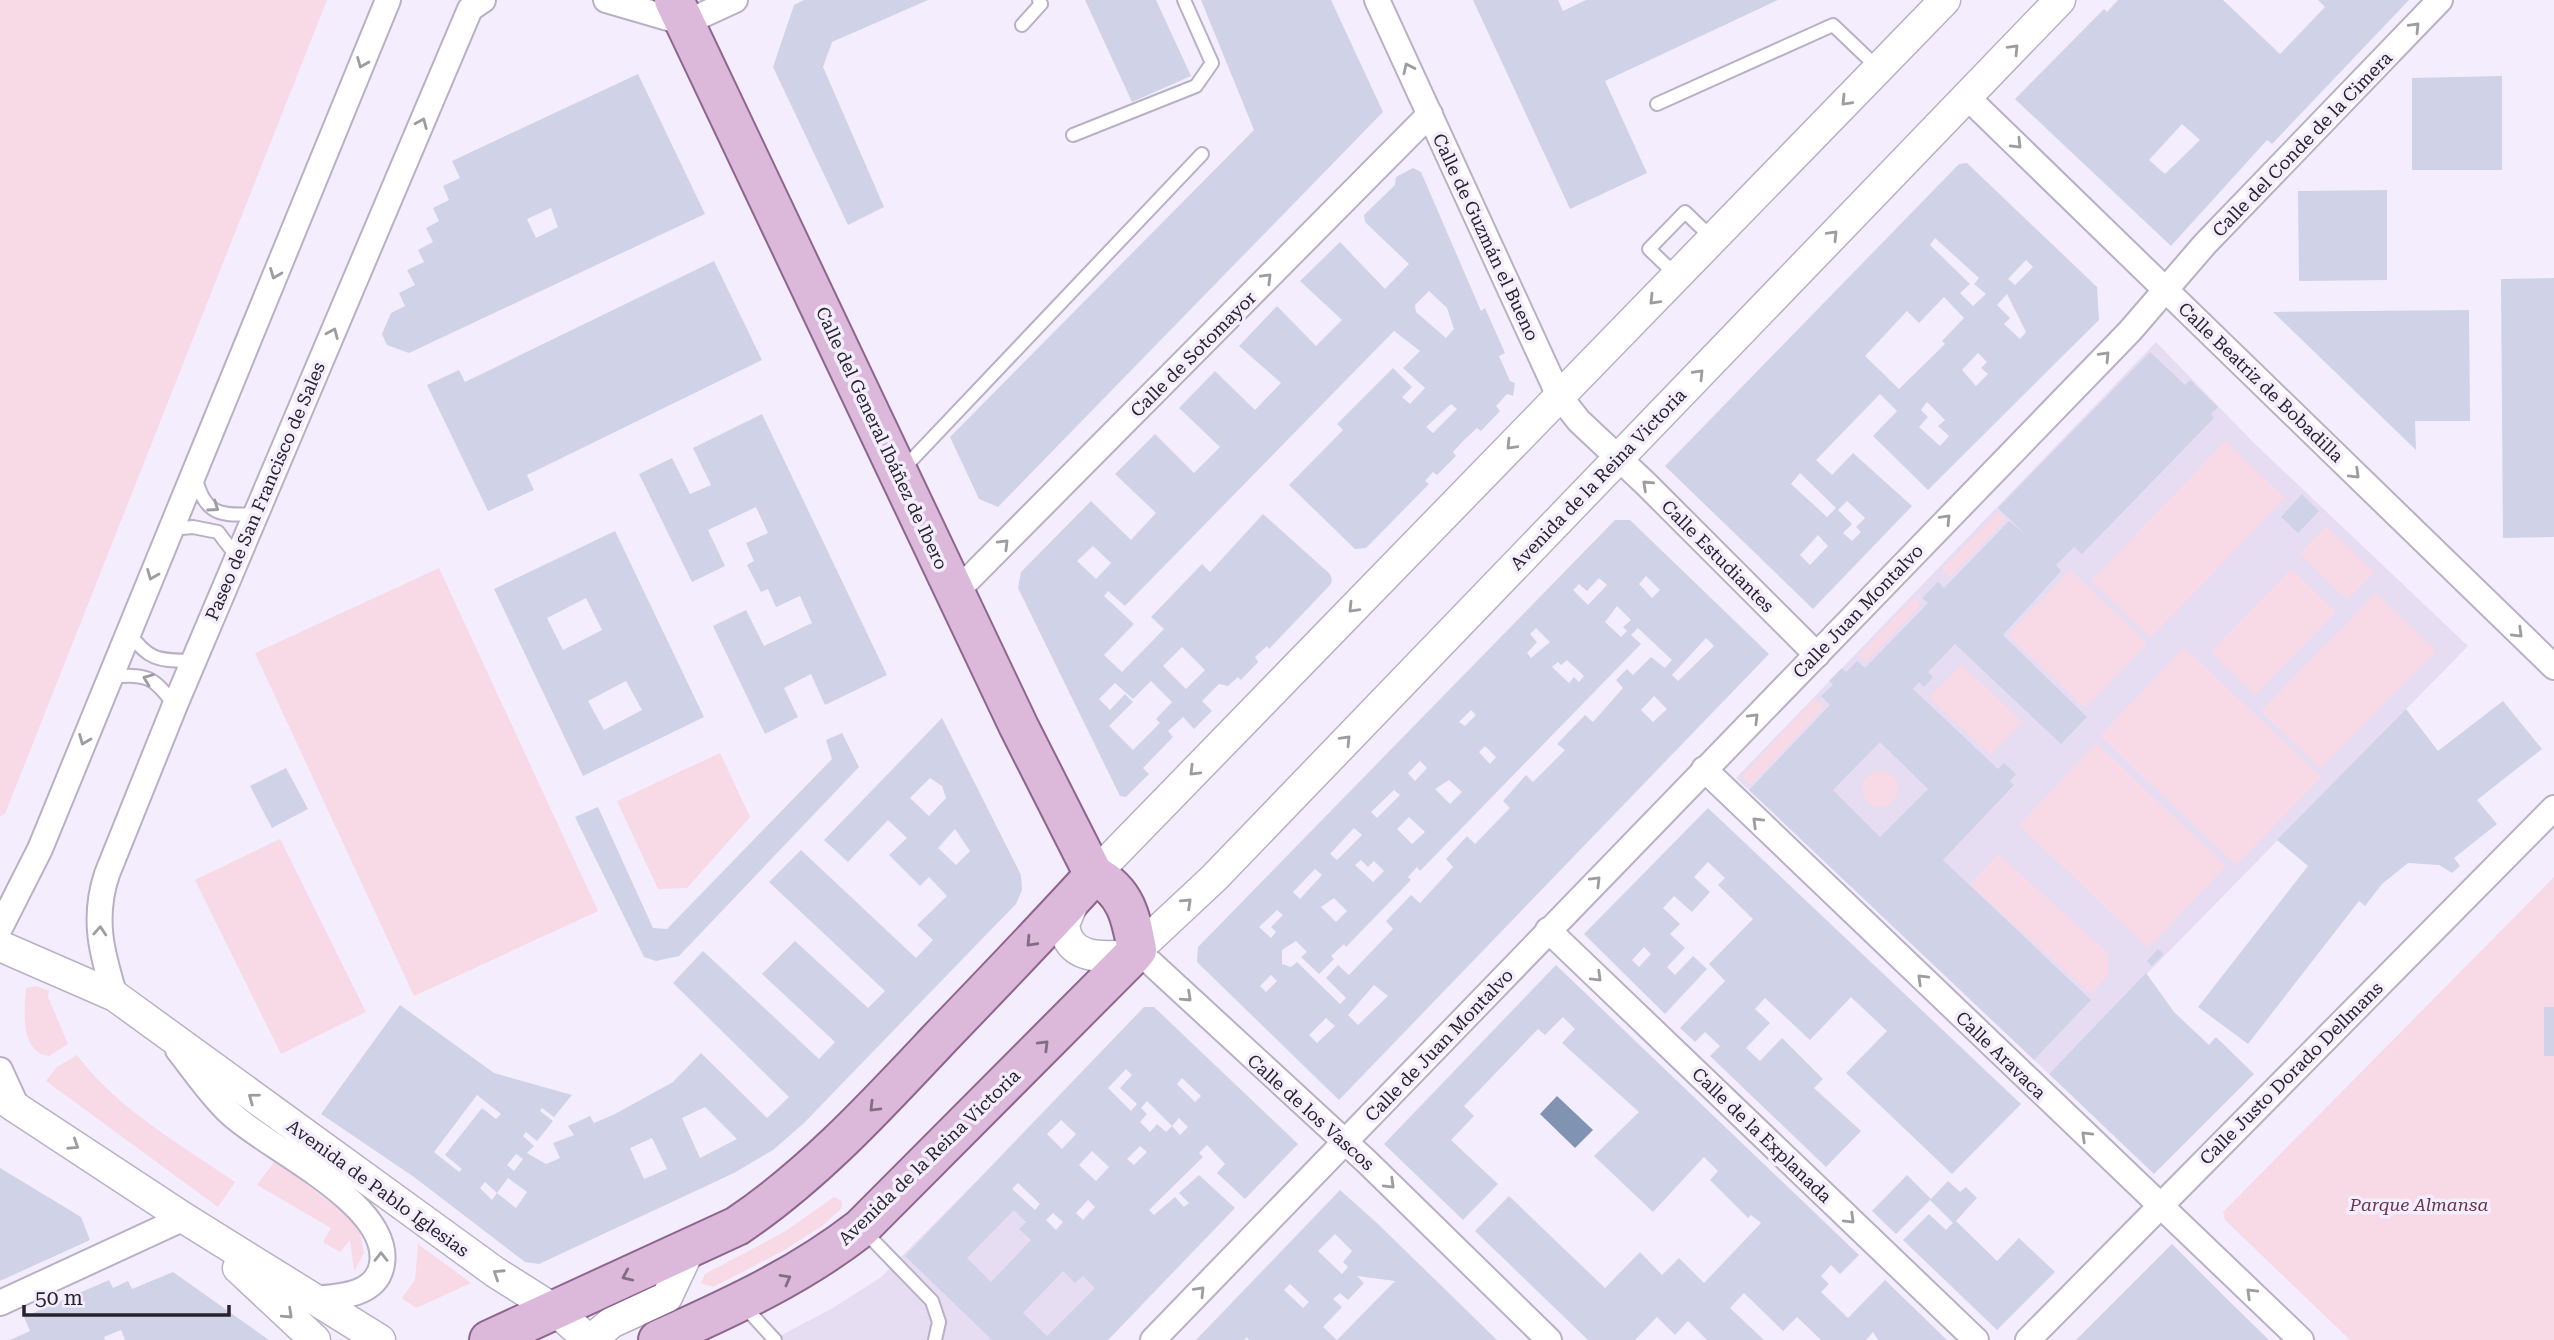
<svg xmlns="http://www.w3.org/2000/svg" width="2554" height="1340" font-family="'Roboto Serif',serif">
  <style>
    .built { fill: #e6ddf3 }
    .green { fill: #f8d9e6 }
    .water { fill: #8093b2 }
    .building { fill: #d0d2e7; fill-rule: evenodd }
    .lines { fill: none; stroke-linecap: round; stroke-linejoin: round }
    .service-casing { stroke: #b8b0c4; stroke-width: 16 }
    .minor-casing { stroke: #b8b0c4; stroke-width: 28 }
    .tertiary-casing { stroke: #b8b0c4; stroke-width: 33 }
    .primary-casing { stroke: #8d658e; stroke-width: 42 }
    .service { stroke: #fff; stroke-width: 12 }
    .minor { stroke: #fff; stroke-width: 24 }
    .tertiary { stroke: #fff; stroke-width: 30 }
    .primary { stroke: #dcb8db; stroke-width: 38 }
    .oneway { stroke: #9d9ca0 }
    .oneway2 { stroke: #816e83 }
    .labels { text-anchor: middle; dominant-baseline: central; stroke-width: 7; stroke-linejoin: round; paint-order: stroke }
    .street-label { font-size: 18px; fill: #26232b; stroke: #f4edfe }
    .park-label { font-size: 18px; font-style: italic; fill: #69344e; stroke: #f4edfe }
  </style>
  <rect width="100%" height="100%" fill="#f4edfe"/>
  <g class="built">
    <path d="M2156,342L2254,443L2468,646L2049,1074L1736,778Z"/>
    <path d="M990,1168L1139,1308L1108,1340H772L831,1309L880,1278Z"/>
  </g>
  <g class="green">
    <path d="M0,0H327L5,814L0,816Z"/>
    <path d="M2225,441L2285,498L2151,638L2091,581Z"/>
    <path d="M1998,512L2006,520L1950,577L1942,569Z"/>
    <path d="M2326,526L2374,572L2347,600L2300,554Z"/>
    <path d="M439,568L598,911L414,996L255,653Z"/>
    <path d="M2291,569L2336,612L2255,695L2211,652Z"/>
    <path d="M2070,570L2147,643L2085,708L2008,635Z"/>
    <path d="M2376,593L2436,651L2320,769L2261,711Z"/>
    <path d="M1914,597L1921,605L1866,662L1859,655Z"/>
    <path d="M2184,647L2321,777L2236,865L2100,736Z"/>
    <path d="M1961,664L2022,721L1991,755L1929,698Z"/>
    <path d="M1815,698L1824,707L1751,785L1742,776Z"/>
    <path d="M2096,743L2226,866L2148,948L2019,825Z"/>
    <path d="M720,753L750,817L687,888L658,889L617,801Z"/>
    <circle cx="1880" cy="789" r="18"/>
    <path d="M280,839L366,1012L281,1054L195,880Z"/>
    <path d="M1998,854L2108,953V975L2091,994L1970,885Z"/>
    <path d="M2554,877V1340H2350L2225,1220L2223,1212Z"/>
    <path d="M36,986L49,991L48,997L68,1044L49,1056C20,1053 24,1009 26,988Z"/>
    <path d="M77,1055C117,1109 180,1144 235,1182L218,1207L46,1081L57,1067Z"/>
    <path d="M275,1161L351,1218L359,1228L364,1253L354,1271L350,1240L340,1252L323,1242L331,1228L257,1185Z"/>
    <path d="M834,1197L842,1201V1208L822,1226L783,1251L713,1287L701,1283L705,1274L784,1232Z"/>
    <path d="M418,1244L471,1283L416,1308L402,1298L415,1280Z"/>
  </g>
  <path class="water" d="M1557,1096L1593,1130L1575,1148L1540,1114Z"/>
  <g class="building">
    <path d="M804,0H928L832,42L823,67L884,207L848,225L773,67L794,5Z"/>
    <path d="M1085,0H1156L1191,76L1132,102Z"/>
    <path d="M1201,0H1331L1383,112L998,507L979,499L950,437L1254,130Z"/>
    <path d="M1473,0H1558L1563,11L1586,0H1778L1605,81L1647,173L1570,209Z"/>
    <path d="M2118,0H2223L2280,54L2325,7L2318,0H2409L2272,144L2267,140L2171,246L2015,99L2104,9L2107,12ZM2182,124L2200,140L2165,174L2149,160Z"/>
    <path d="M638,74L705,214L409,353L387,345L382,334L391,313L405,306L399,293L415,285L407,270L424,262L418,250L433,242L426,228L439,221L433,208L449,200L443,186L460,178L452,161ZM551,208L558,227L536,238L527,219Z"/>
    <path d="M2502,76V170H2412V78Z"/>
    <path d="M1967,163L2097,287L2099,320L1928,490L1873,436L1897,411L1880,394L1816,460L1832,475L1853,453L1912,506L1813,609L1665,466L1959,164ZM1935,238L1979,278L1974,284L1986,294L1973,306L1960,293L1970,284L1930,245ZM2026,260L2033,267L2015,285L2008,279ZM2007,294L2026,332L2020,339L2004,324L2010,318L1997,305ZM1944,297L1964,318L1942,341L1945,344L1899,389L1865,356L1907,311L1919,323ZM1978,353L1987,362L1981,368L1988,374L1976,386L1962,370ZM1927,402L1945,420L1938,426L1949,436L1940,446L1919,427L1928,417L1921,410ZM1800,473L1836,508L1827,517L1791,484ZM1847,501L1865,518L1856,527L1861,532L1852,541L1843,533L1852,524L1838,510ZM1818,535L1828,546L1810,565L1800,555Z"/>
    <path d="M1413,168L1421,172L1481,311L1485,308L1505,353L1499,356L1510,381L1515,383L1513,396L1507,394L1496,406L1500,411L1481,431L1477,428L1463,441L1453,452L1456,456L1437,475L1433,472L1425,481L1429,484L1366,548L1355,549L1289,485L1343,430L1337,424L1393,368L1412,387L1402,397L1410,404L1425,388L1403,368L1420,351L1394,331L1125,606L1108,591L1104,596L1134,624L1104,655L1122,672L1164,629L1151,617L1202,564L1210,572L1263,514L1330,574L1332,579L1331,584L1269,649L1267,646L1255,657L1258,662L1241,680L1238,677L1228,686L1219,684L1202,701L1212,711L1194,729L1183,717L1168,731L1173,737L1143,768L1149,774L1126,797L1120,796L1018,588L1021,572L1091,501L1131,540L1156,513L1115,474L1155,434L1194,473L1220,447L1179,408L1215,371L1255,410L1281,383L1239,346L1277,306L1316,346L1342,320L1300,281L1340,242L1385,289L1409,264L1365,222L1364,215L1395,185L1396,177ZM1429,291L1447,308L1454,329L1446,338L1416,312L1415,305ZM1451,404L1457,409L1433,433L1426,427ZM1093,546L1111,563L1096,579L1077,561ZM1182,647L1205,670L1186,689L1163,666ZM1151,681L1172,702L1156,719L1160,723L1133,750L1109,726L1133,702L1125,694L1110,710L1099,699L1115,683L1133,699Z"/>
    <path d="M2387,190V280L2299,281L2298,191Z"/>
    <path d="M714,261L762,360L527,475L534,490L488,511L427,385L459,370L465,382Z"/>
    <path d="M2554,278V537L2503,538L2501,279Z"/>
    <path d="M2469,310L2470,421H2415L2416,450L2273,312Z"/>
    <path d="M2150,352L2185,385L2190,380L2218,407L2211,414L2214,418L2082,554L2074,547L2056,565L2061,571L2003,635L2087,717L2061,744L1955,644L1928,672L1933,677L1924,687L1919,682L1913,689L1998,769L2004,763L2016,774L2010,781L2014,785L1943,860L2091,1000L2034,1060L1749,790L1830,705L1821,696L1833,685L1829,681L1842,668L1846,672L1857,661L1865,668L1928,603L1922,598L1938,582L1944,588L2009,521L2028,537L1998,508ZM1880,742L1928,789L1880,837L1833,790Z"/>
    <path d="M762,414L887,675L825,705L811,674L784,688L798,717L765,734L713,626L746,610L764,646L812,623L800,596L776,607L768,589L761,592L747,565L754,561L746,543L768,533L756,507L708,530L725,566L692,582L639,474L672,458L690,494L711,485L693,448Z"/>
    <path d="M2302,494L2319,511L2298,533L2281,517Z"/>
    <path d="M1615,520H1630L1769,654L1339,1100L1197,962L1198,947ZM1646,576L1660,590L1652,598L1639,584ZM1599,578L1607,585L1588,605L1573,590L1579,584L1587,591ZM1617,606L1631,620L1623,627L1627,631L1621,637L1605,622ZM1536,628L1550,642L1531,658L1527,653L1537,642L1530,634ZM1638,628L1672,660L1665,668L1651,657L1633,675L1627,669L1616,680L1623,688L1593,722L1585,715L1557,744L1565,750L1533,782L1526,775L1503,801L1510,808L1475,844L1467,836L1446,859L1453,867L1420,903L1411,895L1386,921L1393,929L1349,975L1338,965L1326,978L1346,998L1340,1004L1297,962L1291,967L1282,964V950L1296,941L1307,952L1301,957L1319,974L1334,959L1331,956L1344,944L1346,947L1411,880L1408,877L1417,867L1420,871L1641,644L1631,635ZM1706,638L1714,646L1678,681L1672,675ZM1567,660L1584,676L1579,682L1574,677L1569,683L1552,667L1558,662L1561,665ZM1654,696L1667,709L1653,722L1641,710ZM1471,710L1476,715L1465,726L1459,722ZM1485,746L1496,757L1490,764L1479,752ZM1420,761L1427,768L1415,781L1408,773ZM1449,780L1462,792L1450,804L1435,789ZM1394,790L1400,795L1377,818L1371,812ZM1409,817L1425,832L1412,844L1397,829ZM1354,828L1362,835L1337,860L1330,854ZM1361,860L1368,867L1374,861L1384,871L1373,882L1355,865ZM1315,869L1322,875L1300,899L1293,892ZM1334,898L1347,911L1336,922L1321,907ZM1277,910L1283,915L1271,927L1276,932L1271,938L1259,927ZM1271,975L1277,981L1266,992L1260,986ZM1374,985L1388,996L1358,1025L1348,1015ZM1326,1018L1335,1026L1317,1043L1309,1035Z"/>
    <path d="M615,531L704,717L583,776L494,589ZM586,598L602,630L563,650L547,618ZM626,681L642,710L604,730L588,701Z"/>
    <path d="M2503,701L2542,749L2477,800L2497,824L2454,858L2460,866L2452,873L2439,865L2408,863L2382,884L2365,906L2359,901L2248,1044L2198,1007L2308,866L2277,840L2406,709L2438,751Z"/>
    <path d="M942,718L1021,875L1022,890L1016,904L980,941L804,1123L773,1150L734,1173L539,1264L525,1262L414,1177L321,1114L400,1005L494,1073L572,1095L554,1117L542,1108L540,1111L553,1121L537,1141L526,1132L523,1136L534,1146L527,1153L546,1164L560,1158L553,1143L574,1135L568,1126L590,1116L594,1123L615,1114L673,1082L701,1053L767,1118L789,1097L673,983L703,951L819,1059L835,1042L762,974L795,941L868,1008L885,991L769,882L801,850L916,958L933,940L917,925L947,896L929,877L920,886L889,855L907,838L888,820L848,862L824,840ZM930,778L942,786L946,798L929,816L910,798ZM955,829L970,851L956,865L938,848ZM477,1095L501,1114L496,1119L482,1108L445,1155L462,1169L459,1172L434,1152ZM705,1107L737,1139L700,1158L682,1118ZM652,1138L667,1169L644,1179L630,1148ZM516,1154L523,1159L514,1171L507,1165ZM508,1178L527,1192L516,1208L497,1193L492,1200L480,1188L485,1182L497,1193Z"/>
    <path d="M842,733L859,767L679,956L656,961L644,957L575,817L598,807L653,928L667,929L832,759L826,740Z"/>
    <path d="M286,768L308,809L272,828L250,786Z"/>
    <path d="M1708,808L2021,1104L1952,1174L1846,1073L1887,1031L1851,997L1810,1040L1765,998L1755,1009L1770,1023L1746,1048L1760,1061L1782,1038L1823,1079L1814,1088L1861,1131L1826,1167L1710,1056L1720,1046L1705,1032L1695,1042L1680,1028L1725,981L1709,964L1753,919L1718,885L1725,878L1708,862L1694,877L1710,892L1692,912L1674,896L1663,908L1680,924L1670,934L1685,948L1667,967L1675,975L1693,956L1707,969L1665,1014L1584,934ZM1644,947L1651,954L1639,967L1632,960Z"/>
    <path d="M2158,949L2164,954L2152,966L2147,961Z"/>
    <path d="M1556,965L1859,1255L1840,1274L1831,1265L1821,1276L1829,1284L1821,1292L1848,1318L1885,1280L1947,1340H1878L1873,1332L1866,1340H1821L1797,1317L1783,1331L1744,1293L1730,1308L1764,1340H1707L1688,1321L1675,1335L1657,1317L1635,1340H1588L1475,1231L1509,1196L1605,1288L1640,1252L1662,1275L1679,1258L1704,1283L1761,1223L1751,1215L1748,1218L1710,1180L1718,1171L1704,1157L1653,1212L1594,1156L1639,1112L1562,1043L1575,1029L1563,1017L1545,1035L1538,1029L1464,1106L1474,1116L1451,1140L1498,1184L1463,1220L1384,1144Z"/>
    <path d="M2146,973L2174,1012L2209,1045L2216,1037L2254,1074L2154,1174L2049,1074Z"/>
    <path d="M1144,1007H1154L1298,1144L1245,1199L1217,1173L1225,1164L1207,1145L1199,1153L1203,1157L1149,1210L1154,1215L1175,1197L1184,1207L1189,1203L1179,1193L1199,1175L1235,1208L1108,1340H992L905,1256ZM1126,1069L1132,1075L1120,1088L1137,1104L1131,1111L1108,1088ZM1182,1078L1201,1096L1195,1102L1177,1084ZM1147,1101L1172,1126L1179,1118L1188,1127L1180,1135L1172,1126L1166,1132L1157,1124L1150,1132L1140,1122L1147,1114L1141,1108ZM1061,1120L1076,1134L1062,1149L1047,1134ZM1140,1146L1147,1152L1134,1165L1127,1159ZM1092,1151L1109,1167L1096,1181L1079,1165ZM1018,1183L1040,1204L1035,1210L1012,1189ZM1088,1200L1095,1207L1083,1220L1076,1213ZM1014,1210L1026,1222L1019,1229L1031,1240L991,1282L967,1258ZM1053,1213L1063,1222L1056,1230L1046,1220ZM1063,1271L1075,1283L1083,1276L1095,1288L1047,1336L1023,1313Z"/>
    <rect x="2544" y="1007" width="10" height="49"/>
    <path d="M0,1168L81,1217L90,1240L0,1281Z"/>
    <path d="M1907,1175L1931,1199L1948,1181L1960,1192L1966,1187L1977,1198L1956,1221L1997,1261L2019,1238L2055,1272L1997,1330L1903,1240L1929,1214L1946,1230L1953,1223L1930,1200L1896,1234L1872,1211Z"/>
    <path d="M1340,1190L1378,1224L1497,1340H1337L1395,1281L1357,1276L1364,1283L1348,1300L1340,1293L1333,1299L1342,1307L1323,1327L1337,1340H1249L1247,1337L1244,1340H1196ZM1335,1234L1352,1251L1343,1262L1348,1267L1342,1274L1318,1251ZM1290,1284L1309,1302L1303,1308L1284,1290Z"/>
    <path d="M2172,1244L2230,1302L2269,1340H2076Z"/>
    <path d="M173,1272L269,1340H125L121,1330L104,1337L105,1340H10L30,1331L24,1317L109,1280L113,1288L128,1281L132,1289Z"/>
  </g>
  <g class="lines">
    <defs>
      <g id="service">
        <path d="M1022,25L1041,4L1039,0"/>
        <path d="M1657,104L1833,25L1878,68"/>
        <path d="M1073,135L1196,86L1212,63L1184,0"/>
        <path d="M1677,276L1649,249L1685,212L1713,239"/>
        <path d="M903,469L1202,154"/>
        <path d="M196,479C205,515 221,516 255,514"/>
        <path d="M171,529L193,527L218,532L237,557"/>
        <path d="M129,633C150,662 159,660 194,661"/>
        <path d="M110,677C146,674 153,675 174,705"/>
        <path d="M864,1231L932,1301L939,1322L935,1340"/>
        <path d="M742,1304L775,1340"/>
      </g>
      <g id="minor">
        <path d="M606,0L685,23L735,0"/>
        <path d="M1377,0L1559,396L1579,421L1645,483L1817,655"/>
        <path d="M1967,97L2554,667"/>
        <path d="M955,593L1430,114"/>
        <path d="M1704,769L2301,1340"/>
        <path d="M0,928L40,849L388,0"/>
        <path d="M1548,930L1976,1340"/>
        <path d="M1137,950L1367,1162L1549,1340"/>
        <path d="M115,996C102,954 92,919 107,874L175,705L470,9L483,0"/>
        <path d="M178,1050C194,1070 210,1094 229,1112C267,1149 392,1203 382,1264C377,1296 338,1297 312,1299"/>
        <path d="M0,1070L17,1107"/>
        <path d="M0,1303L184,1218"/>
        <path d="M1153,1340L2130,331L2205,244L2440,0"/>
        <path d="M2028,1340L2554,808"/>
      </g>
      <g id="tertiary">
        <path d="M1094,875L1945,0"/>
        <path d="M1076,897L1064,924C1068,962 1105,957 1133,955"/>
        <path d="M0,946L115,996L495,1272L555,1310L589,1340"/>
        <path d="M1137,950L1214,878L2060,0"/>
        <path d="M0,1097L184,1218L380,1340"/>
        <path d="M238,1268L315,1340"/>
        <path d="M591,1340L611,1323L667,1297L690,1248"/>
      </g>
      <g id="primary">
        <path d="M674,0L1019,727L1094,875"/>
        <path d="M489,1340L737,1226C813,1175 877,1105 940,1038C992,984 1044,930 1094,875"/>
        <path d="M658,1340C731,1307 798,1277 861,1228L1133,955L1137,950C1131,917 1126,891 1094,875"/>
      </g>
    </defs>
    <use href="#service" class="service-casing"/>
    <use href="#minor" class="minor-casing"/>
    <use href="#tertiary" class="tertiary-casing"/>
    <use href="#primary" class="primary-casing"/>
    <use href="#service" class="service"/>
    <use href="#minor" class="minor"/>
    <use href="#tertiary" class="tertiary"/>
    <use href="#primary" class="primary"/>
  </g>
  <defs><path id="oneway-chevron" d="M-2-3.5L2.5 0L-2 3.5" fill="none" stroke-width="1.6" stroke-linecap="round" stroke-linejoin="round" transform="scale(1.75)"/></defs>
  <g class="oneway">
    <use href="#oneway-chevron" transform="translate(2415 27) rotate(-46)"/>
    <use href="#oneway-chevron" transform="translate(2014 49) rotate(-46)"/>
    <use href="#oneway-chevron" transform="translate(362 63) rotate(112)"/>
    <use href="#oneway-chevron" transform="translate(1408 68) rotate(-115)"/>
    <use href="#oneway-chevron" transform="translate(1846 101) rotate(134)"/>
    <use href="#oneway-chevron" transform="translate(422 123) rotate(-67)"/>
    <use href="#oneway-chevron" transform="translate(2017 144) rotate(45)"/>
    <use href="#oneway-chevron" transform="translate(1833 235) rotate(-46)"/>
    <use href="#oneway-chevron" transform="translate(275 274) rotate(112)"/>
    <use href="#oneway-chevron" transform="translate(1267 278) rotate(-45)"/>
    <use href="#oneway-chevron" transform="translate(1654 300) rotate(134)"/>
    <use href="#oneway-chevron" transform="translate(333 333) rotate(-67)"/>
    <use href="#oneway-chevron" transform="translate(2105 356) rotate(-46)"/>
    <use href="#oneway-chevron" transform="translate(1699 374) rotate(-46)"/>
    <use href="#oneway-chevron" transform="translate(1511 445) rotate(134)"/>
    <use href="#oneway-chevron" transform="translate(2355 474) rotate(44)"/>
    <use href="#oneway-chevron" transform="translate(1647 485) rotate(-137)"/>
    <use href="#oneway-chevron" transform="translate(214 507) rotate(35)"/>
    <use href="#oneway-chevron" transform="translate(1946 519) rotate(-46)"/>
    <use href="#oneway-chevron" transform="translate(1004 544) rotate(-45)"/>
    <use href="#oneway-chevron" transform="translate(152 575) rotate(112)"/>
    <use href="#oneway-chevron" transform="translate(1353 608) rotate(134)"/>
    <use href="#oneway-chevron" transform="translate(2518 633) rotate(44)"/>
    <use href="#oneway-chevron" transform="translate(148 679) rotate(-159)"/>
    <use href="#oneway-chevron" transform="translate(1754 718) rotate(-45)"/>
    <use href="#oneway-chevron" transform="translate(84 740) rotate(112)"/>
    <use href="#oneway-chevron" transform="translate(1346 740) rotate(-46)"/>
    <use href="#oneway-chevron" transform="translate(1194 771) rotate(135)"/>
    <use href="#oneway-chevron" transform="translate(1757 822) rotate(-136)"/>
    <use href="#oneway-chevron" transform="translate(1596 881) rotate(-45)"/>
    <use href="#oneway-chevron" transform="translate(1187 903) rotate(-43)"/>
    <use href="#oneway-chevron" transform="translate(100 931) rotate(-86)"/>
    <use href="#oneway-chevron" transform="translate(1597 977) rotate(44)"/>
    <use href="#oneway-chevron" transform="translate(1922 979) rotate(-136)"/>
    <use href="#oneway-chevron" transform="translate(1187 997) rotate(43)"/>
    <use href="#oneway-chevron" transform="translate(253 1098) rotate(-144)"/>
    <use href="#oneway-chevron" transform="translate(2086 1136) rotate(-136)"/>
    <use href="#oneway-chevron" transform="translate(74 1145) rotate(33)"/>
    <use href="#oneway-chevron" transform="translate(1390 1184) rotate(44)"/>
    <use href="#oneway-chevron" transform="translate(1850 1219) rotate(44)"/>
    <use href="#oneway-chevron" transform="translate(381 1257) rotate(-90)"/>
    <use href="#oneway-chevron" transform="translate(498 1274) rotate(-147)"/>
    <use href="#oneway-chevron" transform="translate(1200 1291) rotate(-46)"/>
    <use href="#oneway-chevron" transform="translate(2251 1293) rotate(-136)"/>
    <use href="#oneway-chevron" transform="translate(288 1314) rotate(43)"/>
  </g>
  <g class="oneway2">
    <use href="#oneway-chevron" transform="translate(1031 942) rotate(133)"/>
    <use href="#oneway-chevron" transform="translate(1044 1045) rotate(-45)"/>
    <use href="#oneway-chevron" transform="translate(874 1107) rotate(135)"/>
    <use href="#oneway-chevron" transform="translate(627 1276) rotate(156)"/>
    <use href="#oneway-chevron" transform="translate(786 1279) rotate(-29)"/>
  </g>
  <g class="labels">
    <g class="street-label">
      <text transform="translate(2302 144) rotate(-46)">Calle del Conde de la Cimera</text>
      <text transform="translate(1486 237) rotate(65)">Calle de Guzmán el Bueno</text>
      <text transform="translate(1193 354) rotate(-45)">Calle de Sotomayor</text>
      <text transform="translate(2261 382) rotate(44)">Calle Beatriz de Bobadilla</text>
      <text transform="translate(882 438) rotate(65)">Calle del General Ibáñez de Ibero</text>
      <text transform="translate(1598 479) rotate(-46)">Avenida de la Reina Victoria</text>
      <text transform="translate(265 491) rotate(-67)">Paseo de San Francisco de Sales</text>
      <text transform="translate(1718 556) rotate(45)">Calle Estudiantes</text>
      <text transform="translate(1858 611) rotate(-46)">Calle Juan Montalvo</text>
      <text transform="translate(1439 1045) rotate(-46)">Calle de Juan Montalvo</text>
      <text transform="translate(2001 1055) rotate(44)">Calle Aravaca</text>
      <text transform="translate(2291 1073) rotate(-45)">Calle Justo Dorado Dellmans</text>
      <text transform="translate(1311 1112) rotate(42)">Calle de los Vascos</text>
      <text transform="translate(1762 1135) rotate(44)">Calle de la Explanada</text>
      <text transform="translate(929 1157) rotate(-44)">Avenida de la Reina Victoria</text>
      <text transform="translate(378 1188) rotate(36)">Avenida de Pablo Iglesias</text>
    </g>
    <g class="park-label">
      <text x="2419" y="1204">Parque Almansa</text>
    </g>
  </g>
  <path d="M24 1305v10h205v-10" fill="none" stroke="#26232b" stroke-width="3.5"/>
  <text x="35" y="1305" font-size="21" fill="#26232b" stroke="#f4edfe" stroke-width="5" paint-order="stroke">50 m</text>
</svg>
